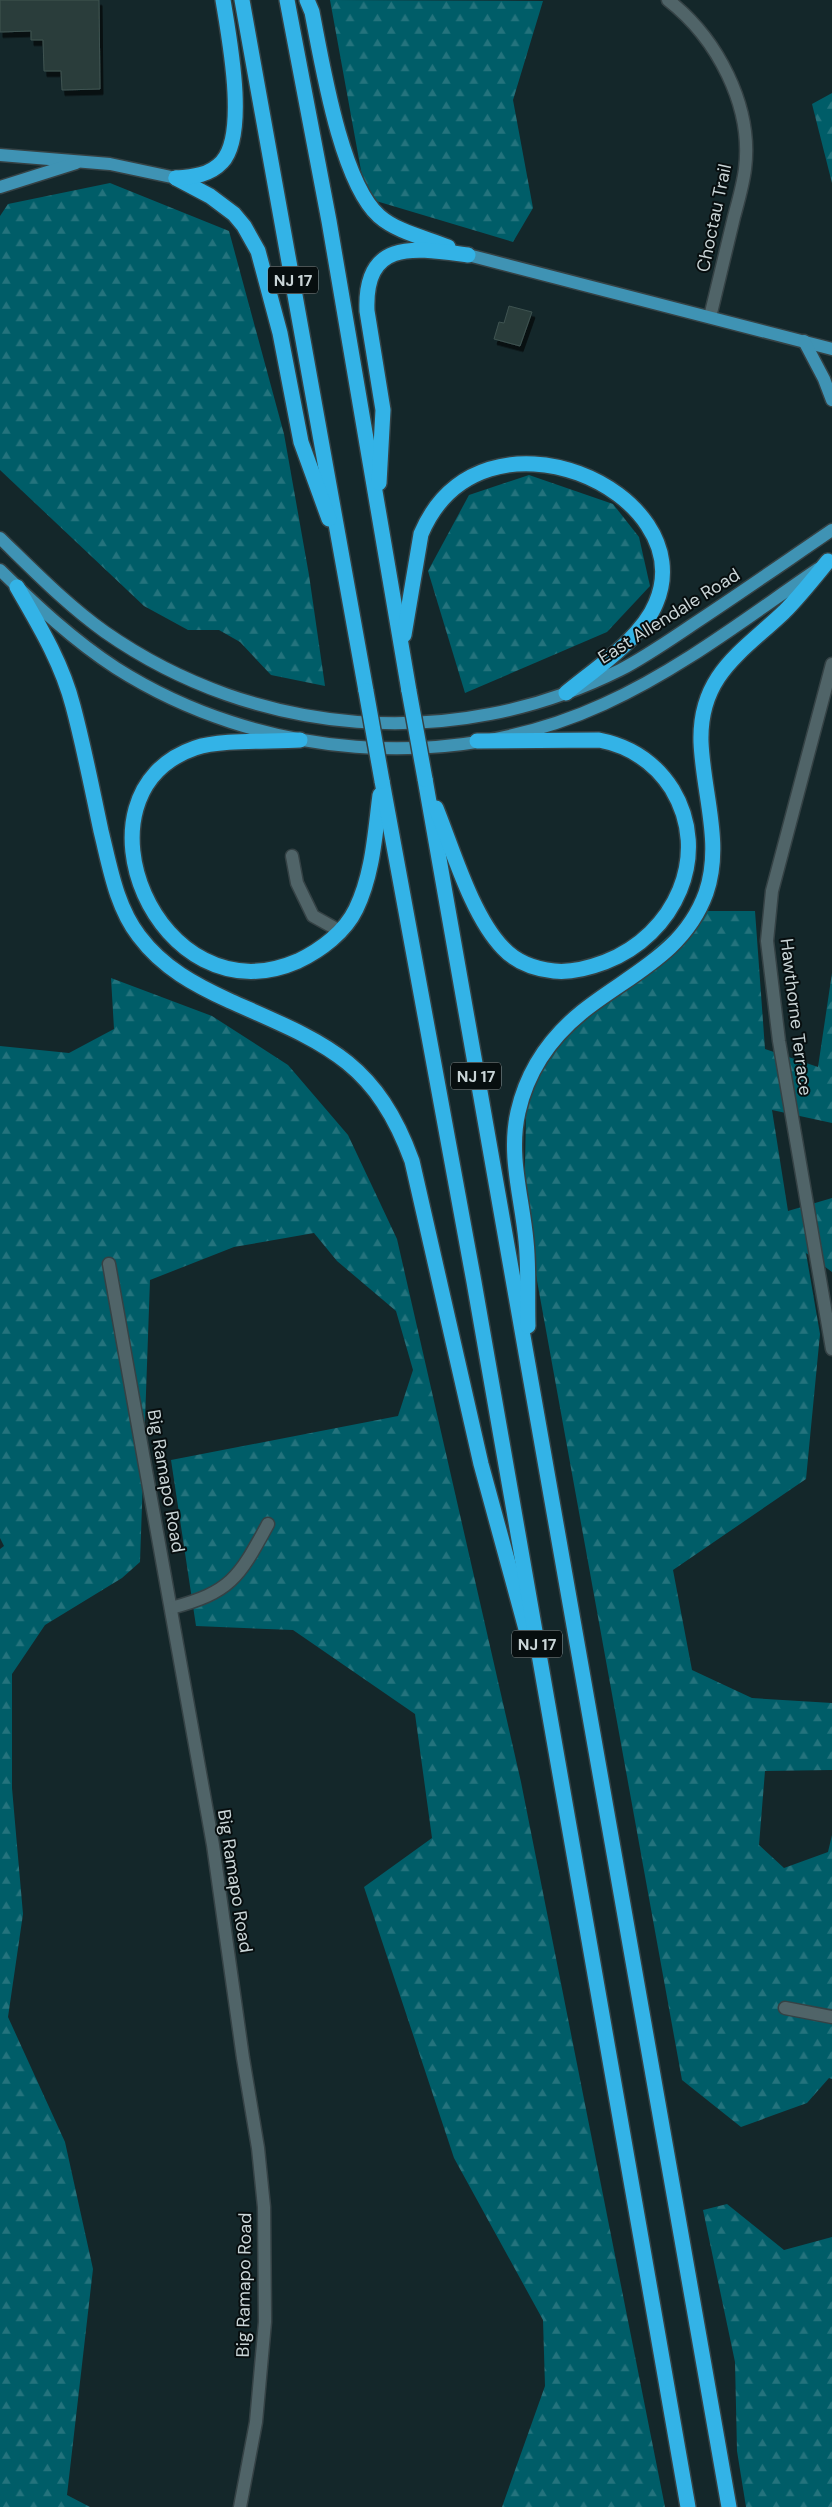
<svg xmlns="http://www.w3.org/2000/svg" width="832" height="2507" font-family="'DM Sans',sans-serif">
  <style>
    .forest { fill: url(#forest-firs) }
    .building { fill: #2a3e3b; stroke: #3f5351; filter: url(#shadow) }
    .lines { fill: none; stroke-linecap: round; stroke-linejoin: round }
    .minor-casing { stroke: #354245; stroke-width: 15 }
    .major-casing { stroke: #354245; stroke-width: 15 }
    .highway-casing { stroke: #354245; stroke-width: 18 }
    .minor { stroke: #506468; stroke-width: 12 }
    .major { stroke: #3f93b4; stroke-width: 12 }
    .highway { stroke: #33b3e7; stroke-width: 15 }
    .highway-bridge-casing { stroke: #354245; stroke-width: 18; stroke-linecap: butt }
    .highway-bridge { stroke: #33b3e7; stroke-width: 15 }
    .labels { text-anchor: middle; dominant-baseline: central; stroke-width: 4; stroke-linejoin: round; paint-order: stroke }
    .shield { fill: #070e0f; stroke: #90999b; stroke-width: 1 }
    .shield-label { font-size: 16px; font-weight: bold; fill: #cad5d7 }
    .street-label { font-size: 18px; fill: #cad5d7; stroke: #070e0f }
  </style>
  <defs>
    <pattern id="forest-firs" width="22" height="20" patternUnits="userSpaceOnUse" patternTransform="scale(1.25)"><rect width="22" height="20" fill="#005d68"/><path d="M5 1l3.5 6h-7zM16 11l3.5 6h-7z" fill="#24737d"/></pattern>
    <filter id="shadow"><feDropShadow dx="3" dy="5.5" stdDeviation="0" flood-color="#0009"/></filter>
  </defs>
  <rect width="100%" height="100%" fill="#14272a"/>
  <g class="forest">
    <path d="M330,0L543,1L513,100L533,208L513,242L366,198Z"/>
    <path d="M832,93V183L812,104Z"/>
    <path d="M110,183L229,231L284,434L309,575L325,686L271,675L240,642L219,630H188L144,606L0,470V216L8,204Z"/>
    <path d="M529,475L613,504L639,537L650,586L607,632L465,693L428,571L469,495Z"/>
    <path d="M696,911H755L765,1049L818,1067L832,973V1123L772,1110L788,1211L832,1198V1272L806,1253L820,1334L806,1479L673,1570L692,1670L752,1698L832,1703V1770L765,1771L759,1845L784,1868L828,1852L832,1835V2079L829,2078L807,2103L741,2127L682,2080L524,1209L527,1071L600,997Z"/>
    <path d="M111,978L212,1016L288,1065L348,1135L397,1239L521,1782L665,2507H502L545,2386L543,2320L454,2158L364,1887L432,1838L415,1714L293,1630L196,1626L171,1460L398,1416L413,1370L396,1311L337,1261L314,1233L234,1247L150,1280L140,1562L122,1578L45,1625L12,1674V1788L23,1914L8,2017L65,2142L93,2269L67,2495L90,2507H0V1549L4,1546L0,1538V1046L69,1053L114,1029Z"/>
    <path d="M727,2204L784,2250L832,2237V2507H746L737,2451L735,2362L703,2210Z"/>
  </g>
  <g class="building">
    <path d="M0,0H99L100,89L62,90L61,71H44L43,40H31V31L0,32Z"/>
    <path d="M509,306L532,312L520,346L494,339L499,322L504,323Z"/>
  </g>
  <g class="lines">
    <defs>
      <g id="minor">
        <path d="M668,0C717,38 753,106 745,169C743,185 738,202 734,217C726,251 718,284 710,317"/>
        <path d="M832,664L772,891L767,941L779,1041L832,1349"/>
        <path d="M292,856L297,883L313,916L340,931"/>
        <path d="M109,1264L213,1845L243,2058L258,2148L264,2207L265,2322L256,2422L240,2507"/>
        <path d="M171,1608C232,1592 239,1577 268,1524"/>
        <path d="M785,2008L832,2017"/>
      </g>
      <g id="major">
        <path d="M0,155L110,164L176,178"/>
        <path d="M0,187L76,163"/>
        <path d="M468,255L832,349"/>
        <path d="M804,341L824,379L832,400"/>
        <path d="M0,538C34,571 67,605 105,632C257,738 454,753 620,670C645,657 668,641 692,625C739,594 785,562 832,530"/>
        <path d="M0,570C37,606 73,640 116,668C259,759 450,775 604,704C681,669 749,616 818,569"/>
      </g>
      <g id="highway">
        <path d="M242,0L366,691"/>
        <path d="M287,0L329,221L409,691"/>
        <path d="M307,0L312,12C322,63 341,182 379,216C397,232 426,238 448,247"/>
        <path d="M176,178L210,196L234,214L244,226L258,251L280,333L301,442L329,519"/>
        <path d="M176,178C193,177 210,175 222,162C248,134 229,37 223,0"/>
        <path d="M379,483L383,410L367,311C364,238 415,248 468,255"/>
        <path d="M17,587C39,625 62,663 73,706C84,747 92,789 101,831C110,867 116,906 139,936C163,968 195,985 230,1001C322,1042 375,1059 412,1161L481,1464L526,1629"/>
        <path d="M404,635L421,534C481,392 703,491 656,603C642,638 595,669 566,693"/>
        <path d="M300,740C271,742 220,739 195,748C64,793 157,1022 298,961C321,950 345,932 356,909C373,874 375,833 380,795"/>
        <path d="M425,779L729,2507"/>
        <path d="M382,781L474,1282L688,2507"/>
        <path d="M436,808C453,850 472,916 503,948C516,962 535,969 554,971C572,973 589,968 605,962C675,935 712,855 672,789C654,761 630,746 599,740L477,741"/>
        <path d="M528,1326C527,1298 529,1269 526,1241C522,1197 508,1156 518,1112C527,1072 550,1038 582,1012C628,975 684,954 706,893C723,844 703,793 701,742C699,675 742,652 784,612C800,596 814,578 828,561"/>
      </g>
    </defs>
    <use href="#minor" class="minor-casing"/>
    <use href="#major" class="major-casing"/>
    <use href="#highway" class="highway-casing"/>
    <use href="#minor" class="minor"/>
    <use href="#major" class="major"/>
    <use href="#highway" class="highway"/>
    <defs>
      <g id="highway-bridge">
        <path d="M366,691L382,781"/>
        <path d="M409,691L425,779"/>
      </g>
    </defs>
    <use href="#highway-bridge" class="highway-bridge-casing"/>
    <use href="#highway-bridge" class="highway-bridge"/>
  </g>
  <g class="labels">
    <g class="shield">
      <rect x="268" y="266.5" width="50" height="27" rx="4"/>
      <rect x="451" y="1062.5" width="50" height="27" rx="4"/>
      <rect x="512" y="1630.5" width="50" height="27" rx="4"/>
    </g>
    <g class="shield-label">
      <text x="293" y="280">NJ 17</text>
      <text x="476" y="1076">NJ 17</text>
      <text x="537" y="1644">NJ 17</text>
    </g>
    <g class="street-label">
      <text transform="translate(714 218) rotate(-78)">Choctau Trail</text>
      <text transform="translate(669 616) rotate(-32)">East Allendale Road</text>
      <text transform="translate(796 1017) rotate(83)">Hawthorne Terrace</text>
      <text transform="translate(166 1481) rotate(80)">Big Ramapo Road</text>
      <text transform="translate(235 1881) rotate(81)">Big Ramapo Road</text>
      <text transform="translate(244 2285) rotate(-89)">Big Ramapo Road</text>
    </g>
  </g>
</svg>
